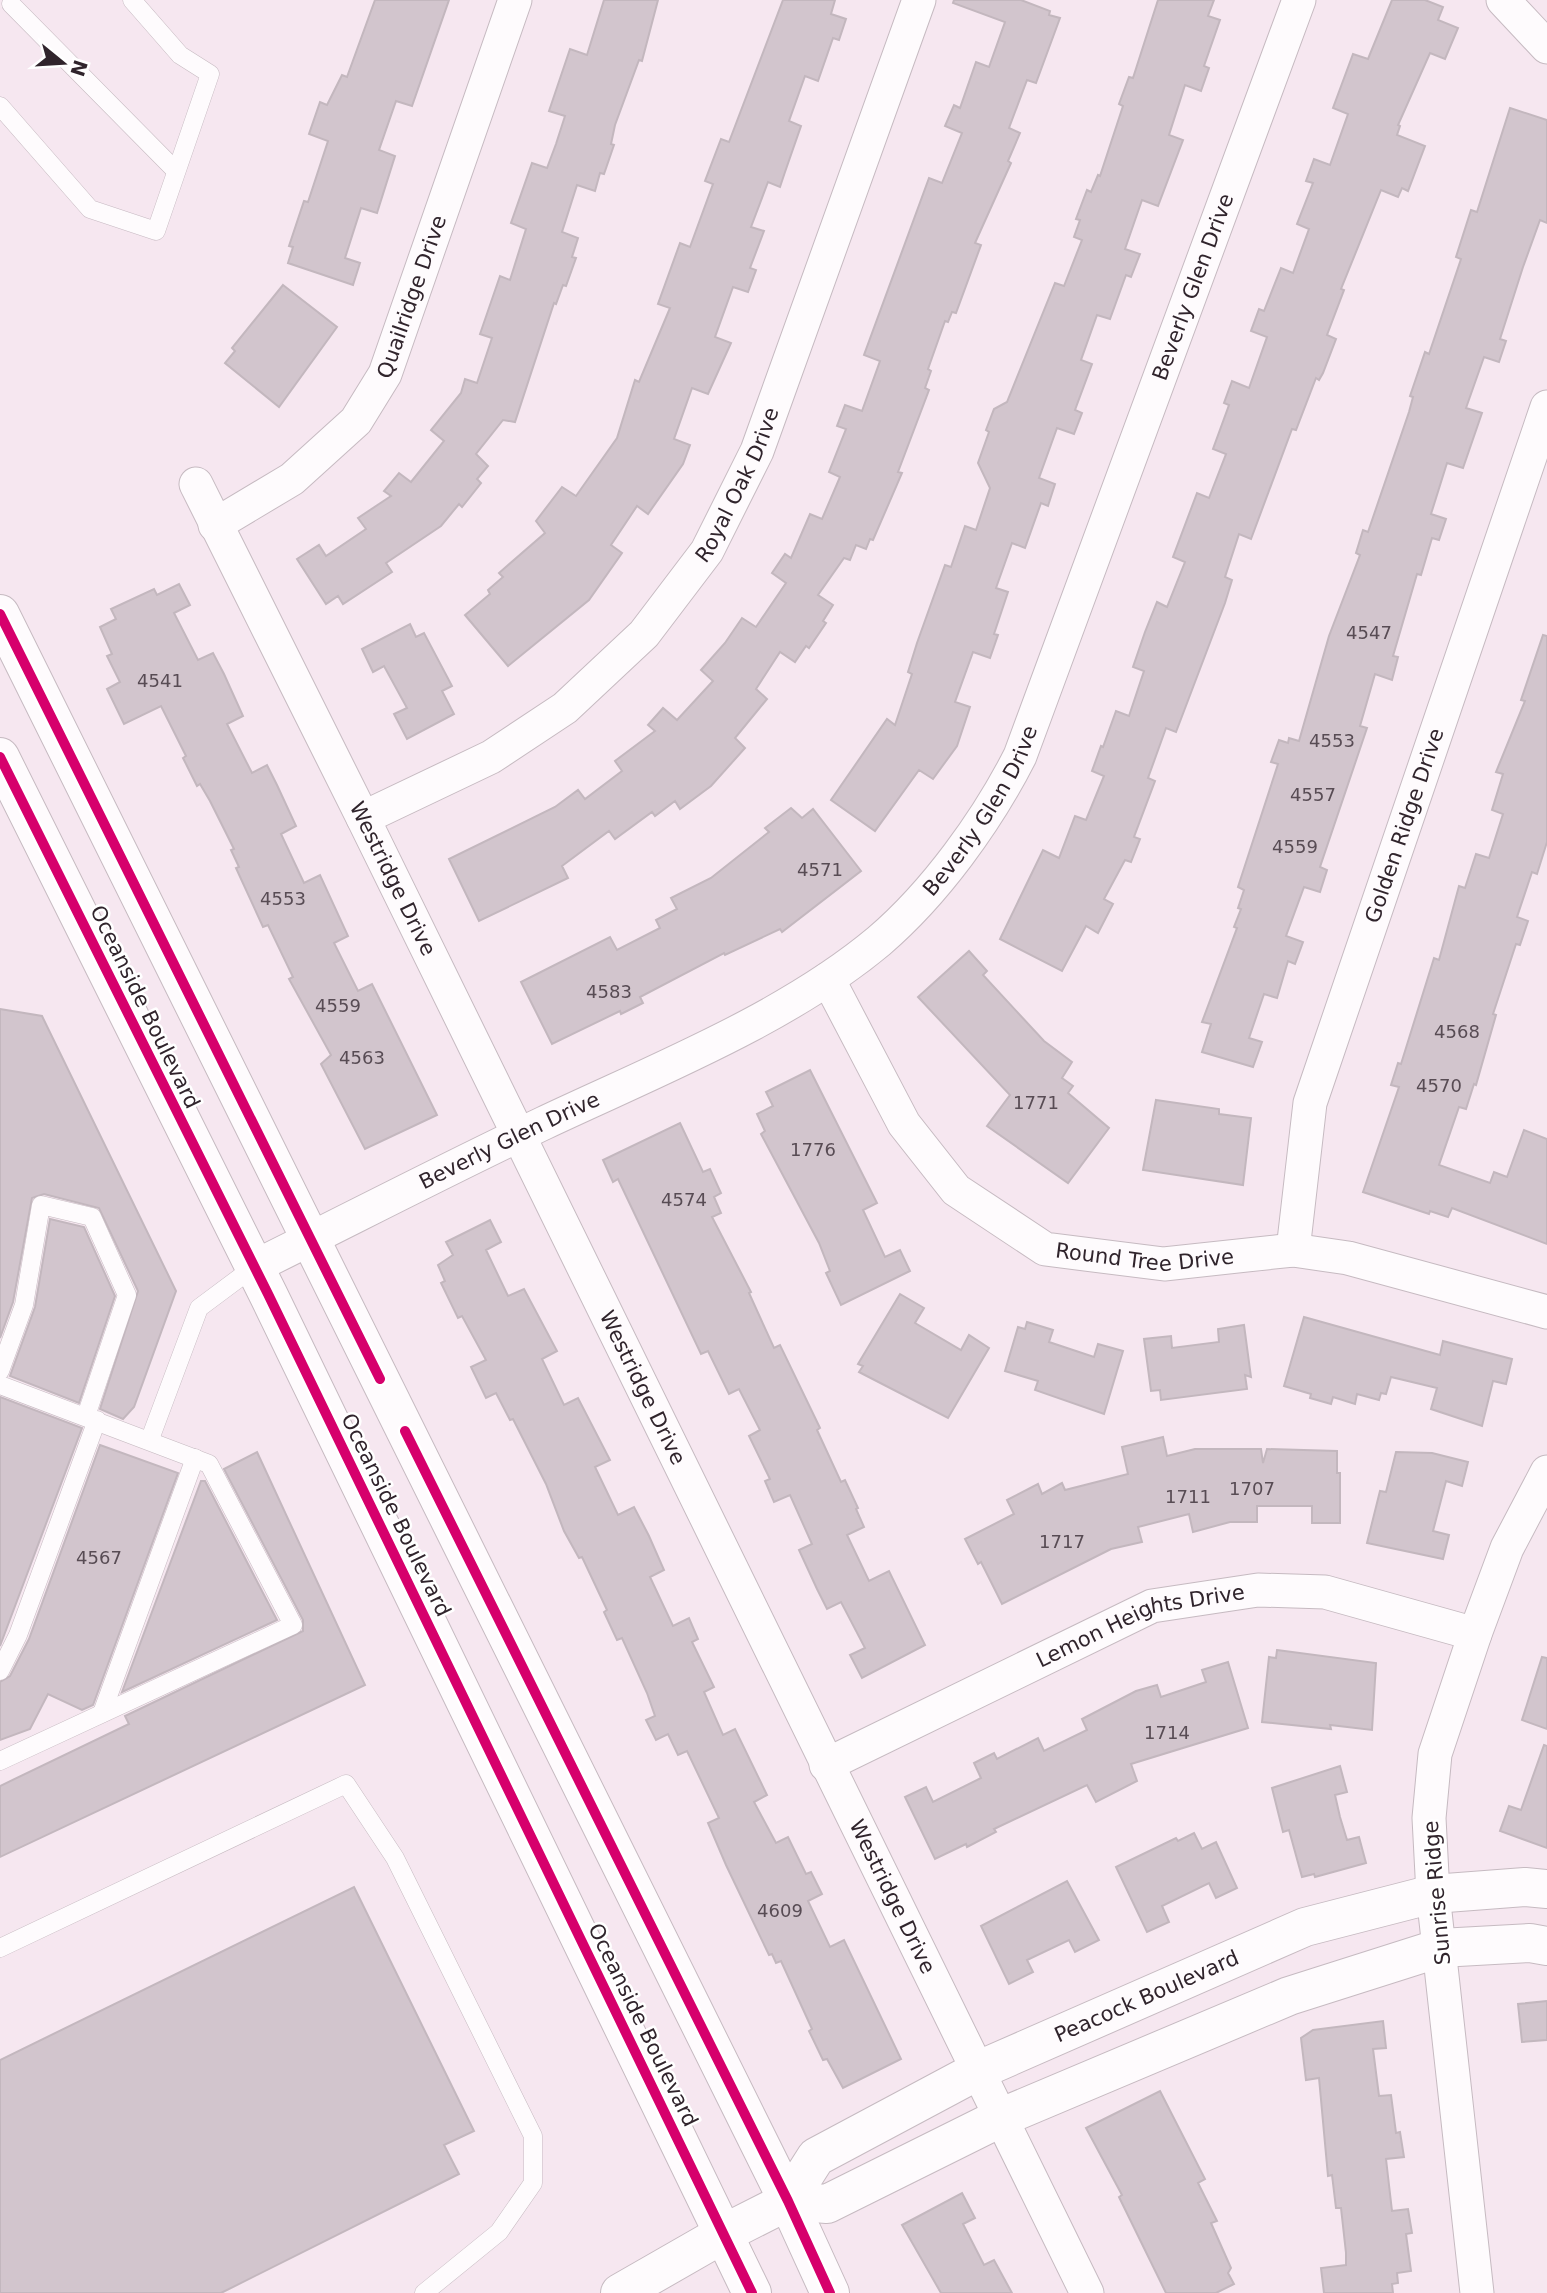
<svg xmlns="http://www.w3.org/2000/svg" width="1547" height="2293" font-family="'DejaVu Sans',sans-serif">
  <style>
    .building { fill: #d2c5cd; stroke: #c3b7be; stroke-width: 2 }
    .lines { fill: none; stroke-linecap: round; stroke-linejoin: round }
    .lane-casing { stroke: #c6bac1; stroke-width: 19 }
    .street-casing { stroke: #c6bac1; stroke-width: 35 }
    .secondary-casing { stroke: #c6bac1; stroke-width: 40 }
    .primary-casing { stroke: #c6bac1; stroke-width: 40 }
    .lane { stroke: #fefbfd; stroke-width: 18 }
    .street { stroke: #fefbfd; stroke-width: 33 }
    .secondary { stroke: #fefbfd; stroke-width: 38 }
    .primary { stroke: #fefbfd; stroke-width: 38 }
    .cycleway-casing { stroke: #fff; stroke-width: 15 }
    .cycleway { stroke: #d6006c; stroke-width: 10 }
    .labels { text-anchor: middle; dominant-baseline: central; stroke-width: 5; stroke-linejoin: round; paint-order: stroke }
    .number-label { font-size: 18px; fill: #584c54 }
    .street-label { font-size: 21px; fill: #30242c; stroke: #fff }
  </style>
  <rect width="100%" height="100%" fill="#f6e7f0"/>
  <g class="building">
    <path d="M375,0H449L412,106L396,101L379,150L395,156L377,213L361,208L345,258L360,263L353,285L288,263L293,247L289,246L304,201L308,202L328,141L309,134L320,102L327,105L342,75L347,77Z"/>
    <path d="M604,0H658L642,61L639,60L615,125L611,144L614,145L604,174L600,173L595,191L577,185L562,232L578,238L572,257L576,258L566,286L563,285L556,304L554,303L515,422L503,420L476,454L488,466L477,479L481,483L462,507L459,504L441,526L386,563L392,572L343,604L338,596L326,604L297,559L319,545L326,556L366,529L358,518L391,496L384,491L399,473L411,482L444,441L431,430L461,393L465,379L477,383L492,338L480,334L500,276L510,280L526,229L511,223L532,163L547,168L556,144L565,116L549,111L570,49L587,55Z"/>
    <path d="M783,0H835L831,14L846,19L839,40L833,38L818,81L805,76L789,121L801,126L785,172L780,187L768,182L751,227L764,231L750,268L756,270L748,292L733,287L715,337L731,343L708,394L692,388L674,439L690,445L683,464L648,514L637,506L611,545L622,553L589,600L508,666L465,615L490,594L488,590L503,577L499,573L545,533L536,521L562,487L576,496L617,438L635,380L639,382L670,308L658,304L680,243L690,247L713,184L705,181L721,139L729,142Z"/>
    <path d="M954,0H1021L1050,11L1049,15L1060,18L1036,83L1027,80L1009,128L1020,133L1008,161L1011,163L975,243L981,245L956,313L952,312L948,322L945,321L928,369L931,371L925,388L929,390L898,472L902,473L873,540L870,539L866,549L856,545L850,560L844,558L818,595L833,605L823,621L826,623L809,648L806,646L795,662L780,652L756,689L767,699L735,738L745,748L711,786L680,809L675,801L655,816L652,812L615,839L609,831L562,866L568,878L479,921L449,859L555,807L578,790L585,799L622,771L615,761L655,731L648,725L663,708L677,720L713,681L701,670L725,643L742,618L756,627L786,583L772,573L785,554L791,558L810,514L822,519L840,477L829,472L846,429L837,426L845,405L862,411L880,361L864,355L929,178L942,183L962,133L945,126L954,105L960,108L976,62L989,67L1005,22L953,3Z"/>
    <path d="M1158,0H1214L1208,16L1220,20L1204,66L1209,68L1201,91L1185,85L1169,135L1183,140L1158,206L1142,200L1125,249L1140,254L1131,277L1126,275L1110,319L1097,315L1081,360L1092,364L1075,410L1082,413L1074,434L1057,428L1039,478L1055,484L1048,506L1041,503L1025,548L1012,543L996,588L1008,592L994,634L998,635L990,658L973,652L955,702L970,707L957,746L933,779L919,770L875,831L831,800L887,719L895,725L912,674L908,672L917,643L945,565L951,567L965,526L976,530L990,488L978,463L989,432L986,430L994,409L1007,402L1055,283L1064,286L1082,240L1074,237L1080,220L1076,219L1087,190L1091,192L1098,175L1100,176L1123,106L1119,104L1129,77L1133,78Z"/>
    <path d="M1392,0H1425L1443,7L1438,20L1458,28L1445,59L1430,53L1398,125L1400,126L1397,135L1425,146L1408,191L1402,188L1398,197L1381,190L1341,289L1344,290L1327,335L1336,339L1323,373L1319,380L1316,378L1296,430L1292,429L1251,539L1239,534L1225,577L1232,580L1225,603L1176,732L1166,728L1148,778L1155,781L1134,837L1140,839L1131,862L1125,860L1104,899L1113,904L1098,933L1086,926L1062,971L1000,939L1043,850L1059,858L1075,816L1086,820L1104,776L1092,771L1101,746L1103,747L1116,711L1129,716L1144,671L1133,667L1145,632L1157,602L1167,607L1185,562L1173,557L1197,493L1209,498L1226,454L1213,449L1229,405L1224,403L1232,381L1249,388L1267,337L1251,331L1259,309L1264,311L1281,268L1293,273L1309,229L1297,224L1313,183L1306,181L1314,159L1330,165L1348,114L1333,108L1353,54L1368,59Z"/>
    <path d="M1510,108L1547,120V223L1540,220L1523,267L1500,339L1506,341L1499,362L1484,357L1466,408L1482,413L1463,468L1447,463L1431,514L1446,519L1439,540L1432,538L1421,575L1417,574L1393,656L1398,657L1392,680L1375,674L1360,726L1367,728L1320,867L1327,870L1320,892L1304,887L1286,936L1303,942L1295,964L1288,961L1277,998L1264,994L1249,1038L1262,1042L1253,1067L1202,1052L1211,1024L1202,1022L1237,928L1234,927L1241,909L1238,908L1244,890L1238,887L1278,764L1271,762L1279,740L1288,743L1289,738L1299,741L1329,636L1360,555L1356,553L1363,530L1368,532L1409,412L1413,397L1410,396L1425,352L1429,354L1461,259L1456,257L1471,210L1477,212Z"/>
    <path d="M283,285L337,327L279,407L225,363L235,351L232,348Z"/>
    <path d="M179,584L190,605L174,613L198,660L213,653L224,674L243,716L227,724L252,773L267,765L277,785L296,826L281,834L304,883L320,875L348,936L334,943L358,991L372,984L437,1115L365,1149L321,1064L331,1055L289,979L293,977L268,925L263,927L236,868L239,867L231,850L234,849L210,801L200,784L197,786L183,758L186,756L161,706L124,724L107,689L120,682L107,656L112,654L100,627L116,619L111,609L154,589L157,595Z"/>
    <path d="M410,624L416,637L424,633L452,686L442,691L454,714L407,739L394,714L407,708L384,666L373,672L362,649Z"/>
    <path d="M1543,635L1547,636V842L1537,874L1532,872L1517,917L1528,921L1520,945L1516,944L1493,1014L1496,1015L1476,1085L1474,1084L1466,1109L1459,1107L1439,1165L1490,1183L1494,1172L1507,1177L1524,1130L1547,1139V1244L1452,1208L1448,1217L1430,1211L1429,1214L1363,1192L1399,1087L1391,1085L1398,1063L1401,1064L1434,958L1439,960L1459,886L1465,888L1476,854L1489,858L1503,814L1492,810L1503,774L1496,772L1525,701L1521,700Z"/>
    <path d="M791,808L802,818L813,809L861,871L782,932L780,929L725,955L724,953L640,997L643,1003L621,1014L620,1011L552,1044L521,982L610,937L617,950L660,928L656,920L677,909L671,898L711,878L769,832L765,828Z"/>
    <path d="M969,951L987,971L983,975L1044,1041L1072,1062L1062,1078L1073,1086L1068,1093L1109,1128L1068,1183L987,1126L1010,1095L918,997Z"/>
    <path d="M0,1009L42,1016L176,1291L134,1407L123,1419L100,1409L138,1291L99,1208L44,1194L32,1198L13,1302L0,1338Z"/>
    <path d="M810,1070L877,1203L863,1210L885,1257L900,1250L910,1271L841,1305L826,1273L830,1271L819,1243L761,1134L765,1131L757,1114L773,1106L766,1092Z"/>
    <path d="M1156,1100L1219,1109V1114L1251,1118L1243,1185L1143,1170Z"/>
    <path d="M680,1123L703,1172L710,1169L721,1193L714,1197L721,1213L712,1217L751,1292L749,1293L774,1348L780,1345L820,1428L817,1430L841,1482L845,1480L858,1508L856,1509L864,1527L847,1535L869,1581L889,1571L925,1645L862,1678L850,1655L865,1648L841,1602L827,1609L817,1589L799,1550L812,1544L790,1495L774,1502L765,1481L770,1479L749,1436L760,1430L739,1389L729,1394L708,1351L701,1354L618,1179L613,1182L603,1160Z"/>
    <path d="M50,1219L84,1227L115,1296L79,1403L10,1376L35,1307Z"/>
    <path d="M490,1220L501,1242L486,1250L508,1296L524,1289L557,1351L542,1359L564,1405L578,1398L610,1460L595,1467L618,1515L634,1507L649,1536L664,1570L650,1577L673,1626L689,1618L698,1639L692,1642L714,1687L704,1692L723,1735L735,1729L767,1795L754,1802L776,1843L788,1837L806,1874L811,1872L822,1894L808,1901L830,1947L844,1940L901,2059L843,2088L827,2059L823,2060L809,2031L812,2029L781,1961L776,1963L772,1954L769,1955L726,1865L708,1823L719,1818L687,1751L678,1755L668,1734L656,1740L646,1720L655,1716L647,1693L622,1638L617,1640L604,1612L607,1610L582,1557L579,1558L564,1531L546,1484L513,1419L510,1420L496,1393L486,1398L471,1367L486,1360L462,1316L458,1318L441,1283L445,1281L438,1265L453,1255L446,1242Z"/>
    <path d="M900,1294L924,1308L915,1323L961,1350L969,1335L989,1348L948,1418L859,1372L863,1366L858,1364Z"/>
    <path d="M1304,1317L1440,1355L1443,1341L1512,1359L1506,1384L1493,1381L1482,1426L1431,1409L1437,1388L1391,1377L1386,1394L1381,1393L1379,1400L1357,1394L1355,1404L1333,1397L1331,1404L1310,1398L1311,1394L1284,1386Z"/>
    <path d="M1027,1322L1053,1330L1049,1342L1094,1357L1098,1344L1123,1351L1104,1414L1035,1390L1038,1381L1005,1371L1018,1327L1025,1329Z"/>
    <path d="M1244,1325L1251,1377L1245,1375L1247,1389L1161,1400L1160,1390L1151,1391L1144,1339L1171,1336L1172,1348L1219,1342L1218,1329Z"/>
    <path d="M0,1397L82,1428L0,1646Z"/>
    <path d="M1163,1437L1167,1456L1195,1449H1261L1263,1463L1267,1449L1337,1451V1473H1340V1523H1312V1506H1257V1522H1230L1193,1532L1189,1514L1138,1527L1142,1542L1111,1549L1002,1604L981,1562L978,1564L965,1539L1014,1514L1007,1500L1038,1484L1042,1494L1062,1483L1065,1490L1128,1474L1122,1447Z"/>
    <path d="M100,1445L178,1473L93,1705L82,1710L48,1694L30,1729L0,1740V1682L10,1676L29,1639Z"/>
    <path d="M257,1452L365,1685L0,1857V1786L129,1724L125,1716L303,1631V1620L224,1469Z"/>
    <path d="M1396,1452L1432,1453L1468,1462L1462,1486L1446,1481L1433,1531L1449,1535L1443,1559L1367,1543L1380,1491L1386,1492Z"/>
    <path d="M201,1481H205L277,1620L122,1692Z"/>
    <path d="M1277,1650L1376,1663L1372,1730L1330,1725L1331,1729L1262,1722L1269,1657L1276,1658Z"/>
    <path d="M1542,1657L1547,1658V1729L1522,1720Z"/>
    <path d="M1228,1662L1248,1728L1131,1764L1137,1781L1096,1802L1087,1785L994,1829L996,1832L967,1847L966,1844L935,1859L905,1797L926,1787L933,1802L981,1778L974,1763L994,1753L997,1759L1038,1738L1044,1751L1087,1730L1082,1719L1136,1691L1157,1685L1161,1697L1206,1682L1202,1670Z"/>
    <path d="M1544,1745L1547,1746V1848L1500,1831L1509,1806L1521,1810Z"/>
    <path d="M1340,1766L1347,1792L1335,1795L1340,1817L1347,1840L1359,1837L1366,1863L1315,1877L1314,1874L1302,1877L1289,1830L1283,1832L1272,1788Z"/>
    <path d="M1194,1833L1202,1849L1216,1842L1237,1888L1216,1898L1209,1883L1162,1906L1169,1922L1147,1932L1116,1867L1176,1838L1178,1841Z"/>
    <path d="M1067,1881L1099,1940L1075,1952L1069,1940L1027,1960L1033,1972L1009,1984L981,1926Z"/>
    <path d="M354,1887L474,2131L444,2145L459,2174L221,2293H0V2060Z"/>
    <path d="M1547,2001V2040L1522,2042L1518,2004Z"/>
    <path d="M1383,2021L1386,2048L1373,2049L1379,2096L1391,2095L1396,2133L1400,2132L1404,2157L1386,2159L1392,2211L1408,2209L1412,2233L1406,2234L1411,2271L1397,2273L1398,2283L1392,2284L1393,2293H1324L1321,2268L1346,2265V2253L1341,2208H1336L1332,2175L1328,2176L1319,2078L1306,2080L1301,2038L1313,2030Z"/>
    <path d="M1160,2091L1205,2179L1198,2183L1217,2221L1211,2223L1231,2268L1228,2273L1234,2284L1216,2293H1166L1119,2197L1122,2195L1086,2128Z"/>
    <path d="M962,2193L975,2218L963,2224L984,2265L994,2260L1012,2293H941L902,2225Z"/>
  </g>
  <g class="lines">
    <defs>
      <g id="lane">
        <path d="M11,4L176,171"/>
        <path d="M0,106L90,209L156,231L210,74L180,55L132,0"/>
        <path d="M0,1371L24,1305L41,1205L92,1217L127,1295L86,1416"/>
        <path d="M0,1385L209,1464L293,1625L0,1761"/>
        <path d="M150,1439L199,1308L254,1267"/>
        <path d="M0,1671L18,1635L97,1420"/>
        <path d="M102,1713L195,1458"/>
        <path d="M0,1948L346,1784L395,1858L533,2136V2183L499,2232L424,2293"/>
      </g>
      <g id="street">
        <path d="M1503,0L1547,47"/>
        <path id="s1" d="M196,484L363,818L1087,2293"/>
        <path id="s2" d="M215,525L292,479L356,421L385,374L515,0"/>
        <path id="s3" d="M363,818L491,757L565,708L644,634L707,551L757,451L919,0"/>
        <path id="s4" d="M828,979L904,1124L956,1190L1045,1249L1164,1264L1293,1250L1348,1258L1547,1312"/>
        <path id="s5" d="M1293,1250L1310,1103L1547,407"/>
        <path id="s6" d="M254,1267C351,1219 447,1169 544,1123C654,1071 786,1019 879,941C935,893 987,821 1020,756L1299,0"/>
        <path id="s7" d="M826,1765L1152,1606L1258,1590L1325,1592L1475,1634"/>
        <path d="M1477,2293L1433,1894L1429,1818L1435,1754L1475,1634L1507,1548L1547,1472"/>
      </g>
      <g id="secondary">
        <path id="s8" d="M788,2201L816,2157L979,2070L1305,1927L1433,1894L1525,1887L1547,1889"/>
        <path d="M620,2293L723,2234L788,2201L827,2204L1002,2117L1289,1996L1440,1948L1530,1943L1547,1946"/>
      </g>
      <g id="primary">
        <path d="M0,614L788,2201L830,2293"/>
        <path d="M0,757L268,1294L752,2293"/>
      </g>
    </defs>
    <use href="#lane" class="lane-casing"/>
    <use href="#street" class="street-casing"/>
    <use href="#secondary" class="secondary-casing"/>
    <use href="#primary" class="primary-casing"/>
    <use href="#lane" class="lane"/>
    <use href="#street" class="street"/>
    <use href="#secondary" class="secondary"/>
    <use href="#primary" class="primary"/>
    <defs>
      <g id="cycleway">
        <path d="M0,614L380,1379"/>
        <path d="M0,757L268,1294L752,2293"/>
        <path d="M405,1431L788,2201L830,2293"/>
      </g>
    </defs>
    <use href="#cycleway" class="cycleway-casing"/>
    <use href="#cycleway" class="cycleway"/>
  </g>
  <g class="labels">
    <g class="number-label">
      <text x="1369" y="632">4547</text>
      <text x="160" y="680">4541</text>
      <text x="1332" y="740">4553</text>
      <text x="1313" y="794">4557</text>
      <text x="1295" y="846">4559</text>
      <text x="820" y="869">4571</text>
      <text x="283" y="898">4553</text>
      <text x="609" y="991">4583</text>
      <text x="338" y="1005">4559</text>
      <text x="1457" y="1031">4568</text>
      <text x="362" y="1057">4563</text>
      <text x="1439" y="1085">4570</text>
      <text x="1036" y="1102">1771</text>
      <text x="813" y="1149">1776</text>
      <text x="684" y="1199">4574</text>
      <text x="1252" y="1488">1707</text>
      <text x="1188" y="1496">1711</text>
      <text x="1062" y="1541">1717</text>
      <text x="99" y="1557">4567</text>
      <text x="1167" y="1732">1714</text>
      <text x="780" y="1910">4609</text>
    </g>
    <g class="street-label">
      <text stroke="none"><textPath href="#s6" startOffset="1440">Beverly Glen Drive</textPath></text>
      <text stroke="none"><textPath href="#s2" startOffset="313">Quailridge Drive</textPath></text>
      <text stroke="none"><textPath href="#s3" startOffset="516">Royal Oak Drive</textPath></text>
      <text stroke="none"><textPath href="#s6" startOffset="873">Beverly Glen Drive</textPath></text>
      <text stroke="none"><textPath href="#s5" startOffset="441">Golden Ridge Drive</textPath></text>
      <text stroke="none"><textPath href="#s1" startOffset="441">Westridge Drive</textPath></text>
      <text transform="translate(145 1007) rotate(64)">Oceanside Boulevard</text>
      <text stroke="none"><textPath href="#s6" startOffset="285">Beverly Glen Drive</textPath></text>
      <text stroke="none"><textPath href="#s4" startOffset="455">Round Tree Drive</textPath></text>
      <text stroke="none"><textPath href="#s1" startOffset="1008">Westridge Drive</textPath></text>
      <text transform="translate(396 1515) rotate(64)">Oceanside Boulevard</text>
      <text stroke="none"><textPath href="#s7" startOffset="346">Lemon Heights Drive</textPath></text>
      <text transform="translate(1437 1893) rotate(-95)">Sunrise Ridge</text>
      <text stroke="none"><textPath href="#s1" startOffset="1575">Westridge Drive</textPath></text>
      <text stroke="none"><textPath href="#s8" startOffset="420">Peacock Boulevard</textPath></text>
      <text transform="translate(643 2025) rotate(64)">Oceanside Boulevard</text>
    </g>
  </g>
  <g transform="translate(63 63) rotate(108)" stroke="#ffffff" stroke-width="5" paint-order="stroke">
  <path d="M0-5L12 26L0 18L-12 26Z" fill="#30242c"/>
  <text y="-10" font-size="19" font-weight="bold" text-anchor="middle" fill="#30242c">N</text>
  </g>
</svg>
